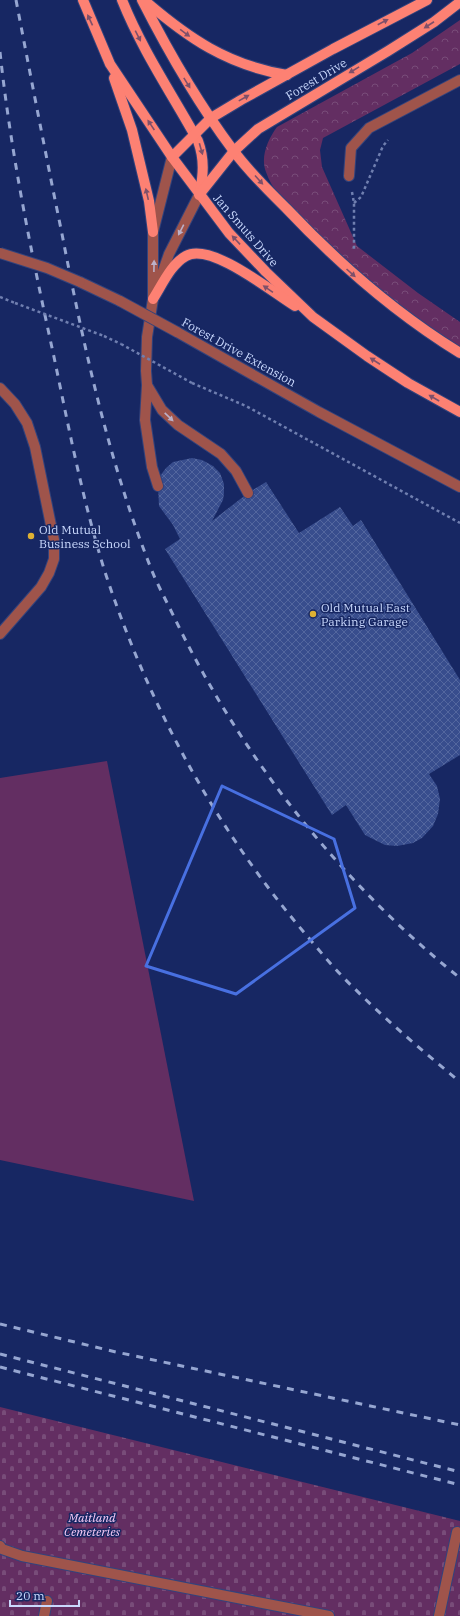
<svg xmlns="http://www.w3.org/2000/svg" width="460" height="1616" font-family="'IBM Plex Serif',serif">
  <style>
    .green { fill: #632e62 }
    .cemetery { fill: url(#cemetery-stones) }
    .park { fill: url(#park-crowns) }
    .building { fill: url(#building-cross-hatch) }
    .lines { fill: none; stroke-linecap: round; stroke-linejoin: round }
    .minor-casing { stroke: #33437c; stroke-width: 12 }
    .major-casing { stroke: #33437c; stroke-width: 12 }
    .path { stroke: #707fb0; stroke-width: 2.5; stroke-dasharray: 3 3; stroke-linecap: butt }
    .minor { stroke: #9f544b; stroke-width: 10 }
    .major { stroke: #fd8173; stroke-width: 10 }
    .rail { stroke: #96a6d1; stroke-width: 3; stroke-dasharray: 7 7; stroke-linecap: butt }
    .minor-bridge-casing { stroke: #33437c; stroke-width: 12; stroke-linecap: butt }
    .path-bridge { stroke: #707fb0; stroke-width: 2.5; stroke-dasharray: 3 3; stroke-linecap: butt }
    .minor-bridge { stroke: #9f544b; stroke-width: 10 }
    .oneway { fill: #7e506a }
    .oneway2 { fill: #bcb0c8 }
    .marked { fill: none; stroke: #4870e1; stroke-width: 3; stroke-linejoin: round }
    .poi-dot { fill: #deb133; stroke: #172763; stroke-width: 1.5 }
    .labels { text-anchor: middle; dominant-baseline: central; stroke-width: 3; stroke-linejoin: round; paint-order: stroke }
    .street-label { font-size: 12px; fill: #c9d8fd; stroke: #172763 }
    .poi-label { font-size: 12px; fill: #c9d8fd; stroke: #172763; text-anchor: start }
    .park-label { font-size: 12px; font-style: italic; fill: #fccdf9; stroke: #172763 }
  </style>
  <defs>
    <pattern id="cemetery-stones" width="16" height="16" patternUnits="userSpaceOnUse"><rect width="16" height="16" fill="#632e62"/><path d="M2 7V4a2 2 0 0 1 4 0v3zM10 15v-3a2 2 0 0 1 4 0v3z" fill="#784c79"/></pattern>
    <pattern id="park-crowns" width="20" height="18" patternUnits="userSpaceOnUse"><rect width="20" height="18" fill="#632e62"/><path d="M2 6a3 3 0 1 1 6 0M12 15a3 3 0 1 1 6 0" fill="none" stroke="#784c79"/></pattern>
    <pattern id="building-cross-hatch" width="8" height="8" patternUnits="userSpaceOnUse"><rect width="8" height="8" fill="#384d8d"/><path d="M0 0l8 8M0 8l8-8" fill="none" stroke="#53669e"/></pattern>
  </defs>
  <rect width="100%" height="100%" fill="#172763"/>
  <path class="green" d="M107,761L194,1201L0,1160V778Z"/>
  <path class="cemetery" d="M0,1407L460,1521V1616H0Z"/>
  <path class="park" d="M460,20V64L323,138L320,150L322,167L357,246L418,293L460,322V347C437,335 418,320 398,304C362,277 329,248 298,216C286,203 272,190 266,172C260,157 268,139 277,127L412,53Z"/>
  <path class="building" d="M192,458L202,460L213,466L220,473L224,484V493L223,500L212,521L248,493L266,482L299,533L340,507L353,526L361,520L460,680V755L429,774L437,786L440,799L438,814L433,826L422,838L413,843L397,846L385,845L365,835L346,805L332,815L165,549L180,539L173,525L159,506L158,486L160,476L166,468L173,462Z"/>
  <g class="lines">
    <defs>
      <g id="minor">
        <path d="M349,176L351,148L369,128L460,80"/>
        <path d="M80,282L120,301"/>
        <path d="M157,288L169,254L199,195"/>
        <path d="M177,332L319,412L460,487"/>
        <path d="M147,385L162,410L178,425L221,454L236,471L248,493"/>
        <path d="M0,388L15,404L27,423L35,447L54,540V559L49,573L41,587L0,634"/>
        <path d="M158,486L152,467L145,420L147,385L146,371L147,337L153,299V232L172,157"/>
        <path d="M0,1546L2,1549L22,1556L329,1616"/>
        <path d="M44,1616L47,1601"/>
        <path d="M439,1616L457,1532"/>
      </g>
      <g id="major">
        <path d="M83,0L110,64L172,157L229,233L266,272L313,317L367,356L408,383L460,412"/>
        <path d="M122,0C142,50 172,94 198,141C205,160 203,175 200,193"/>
        <path d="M142,0C169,53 197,102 233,150C248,171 268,190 286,208C338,263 395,313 460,353"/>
        <path d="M144,0C188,38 227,65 287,75"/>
        <path d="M114,78L132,130L149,201L153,232"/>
        <path d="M172,157L211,118L241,100L333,49L427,0"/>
        <path d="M199,195L234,151L258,129L388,51L434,22L460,2"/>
        <path d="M153,299C162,285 171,264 186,256C211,242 272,292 295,306"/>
      </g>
    </defs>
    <use href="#minor" class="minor-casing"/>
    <use href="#major" class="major-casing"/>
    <g class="path">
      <path d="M352,192L354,203V250"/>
      <path d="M354,203L361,197L383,146L388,140"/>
      <path d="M0,297L15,303"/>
      <path d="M104,336L121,344"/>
      <path d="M192,383L246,406L460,523"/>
    </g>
    <use href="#minor" class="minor"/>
    <use href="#major" class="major"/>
    <g class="rail">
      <path d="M16,0C31,78 46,156 62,234C84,348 109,463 152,571C159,588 168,604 176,621C243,759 340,882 460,978"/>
      <path d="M0,52C11,155 32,256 54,357C69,429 83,502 105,572C149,706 216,830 308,937C323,955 338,973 355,989C388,1022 424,1052 460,1082"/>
      <path d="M0,1324L116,1352L460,1425"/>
      <path d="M0,1354L460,1472"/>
      <path d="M0,1367L460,1485"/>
    </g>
    <defs>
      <g id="minor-bridge">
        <path d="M0,253L47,268L80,282"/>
        <path d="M120,301L177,332"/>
      </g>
    </defs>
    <use href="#minor-bridge" class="minor-bridge-casing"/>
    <g class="path-bridge">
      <path d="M15,303L104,336"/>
      <path d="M121,344L192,383"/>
    </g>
    <use href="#minor-bridge" class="minor-bridge"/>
  </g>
  <defs><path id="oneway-solid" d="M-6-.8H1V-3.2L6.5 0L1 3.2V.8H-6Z"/></defs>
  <g class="oneway">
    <use href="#oneway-solid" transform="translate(90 20) rotate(-115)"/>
    <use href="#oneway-solid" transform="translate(383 22) rotate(-28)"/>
    <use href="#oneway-solid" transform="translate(429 25) rotate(147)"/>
    <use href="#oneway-solid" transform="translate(185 33) rotate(36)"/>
    <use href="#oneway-solid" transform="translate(138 36) rotate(63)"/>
    <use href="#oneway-solid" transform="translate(354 70) rotate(149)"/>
    <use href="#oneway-solid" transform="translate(187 83) rotate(58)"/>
    <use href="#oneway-solid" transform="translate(244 98) rotate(-29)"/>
    <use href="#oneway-solid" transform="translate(151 125) rotate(-124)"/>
    <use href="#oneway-solid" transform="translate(201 149) rotate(74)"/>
    <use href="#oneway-solid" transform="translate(259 180) rotate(48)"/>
    <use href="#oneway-solid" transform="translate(147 194) rotate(-103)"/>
    <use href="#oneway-solid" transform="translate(236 240) rotate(-133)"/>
    <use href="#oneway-solid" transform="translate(351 273) rotate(42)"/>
    <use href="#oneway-solid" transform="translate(268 289) rotate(-146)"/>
    <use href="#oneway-solid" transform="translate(375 361) rotate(-147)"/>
    <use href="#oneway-solid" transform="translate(434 398) rotate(-150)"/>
  </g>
  <g class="oneway2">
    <use href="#oneway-solid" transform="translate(181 230) rotate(117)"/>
    <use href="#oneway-solid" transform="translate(154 266) rotate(-89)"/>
    <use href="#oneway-solid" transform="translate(169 417) rotate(44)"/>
  </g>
  <path class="marked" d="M222,786L334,839L355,908L236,994L146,966Z"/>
  <g class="poi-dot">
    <circle cx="31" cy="536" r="4"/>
    <circle cx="313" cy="614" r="4"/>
  </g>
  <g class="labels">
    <g class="street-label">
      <text transform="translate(316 79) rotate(-31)">Forest Drive</text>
      <text transform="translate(246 230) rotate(49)">Jan Smuts Drive</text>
      <text transform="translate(239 352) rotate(29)">Forest Drive Extension</text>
    </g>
    <g class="poi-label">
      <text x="39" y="529">Old Mutual<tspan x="39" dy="14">Business School</tspan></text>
      <text x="321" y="607">Old Mutual East<tspan x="321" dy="14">Parking Garage</tspan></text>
    </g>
    <g class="park-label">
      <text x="92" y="1517">Maitland<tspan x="92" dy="14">Cemeteries</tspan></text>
    </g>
  </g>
  <path d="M10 1600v6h69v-6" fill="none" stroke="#c9d8fd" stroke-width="2"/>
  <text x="16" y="1600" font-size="12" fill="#c9d8fd" stroke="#172763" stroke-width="3" paint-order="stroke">20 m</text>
</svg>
